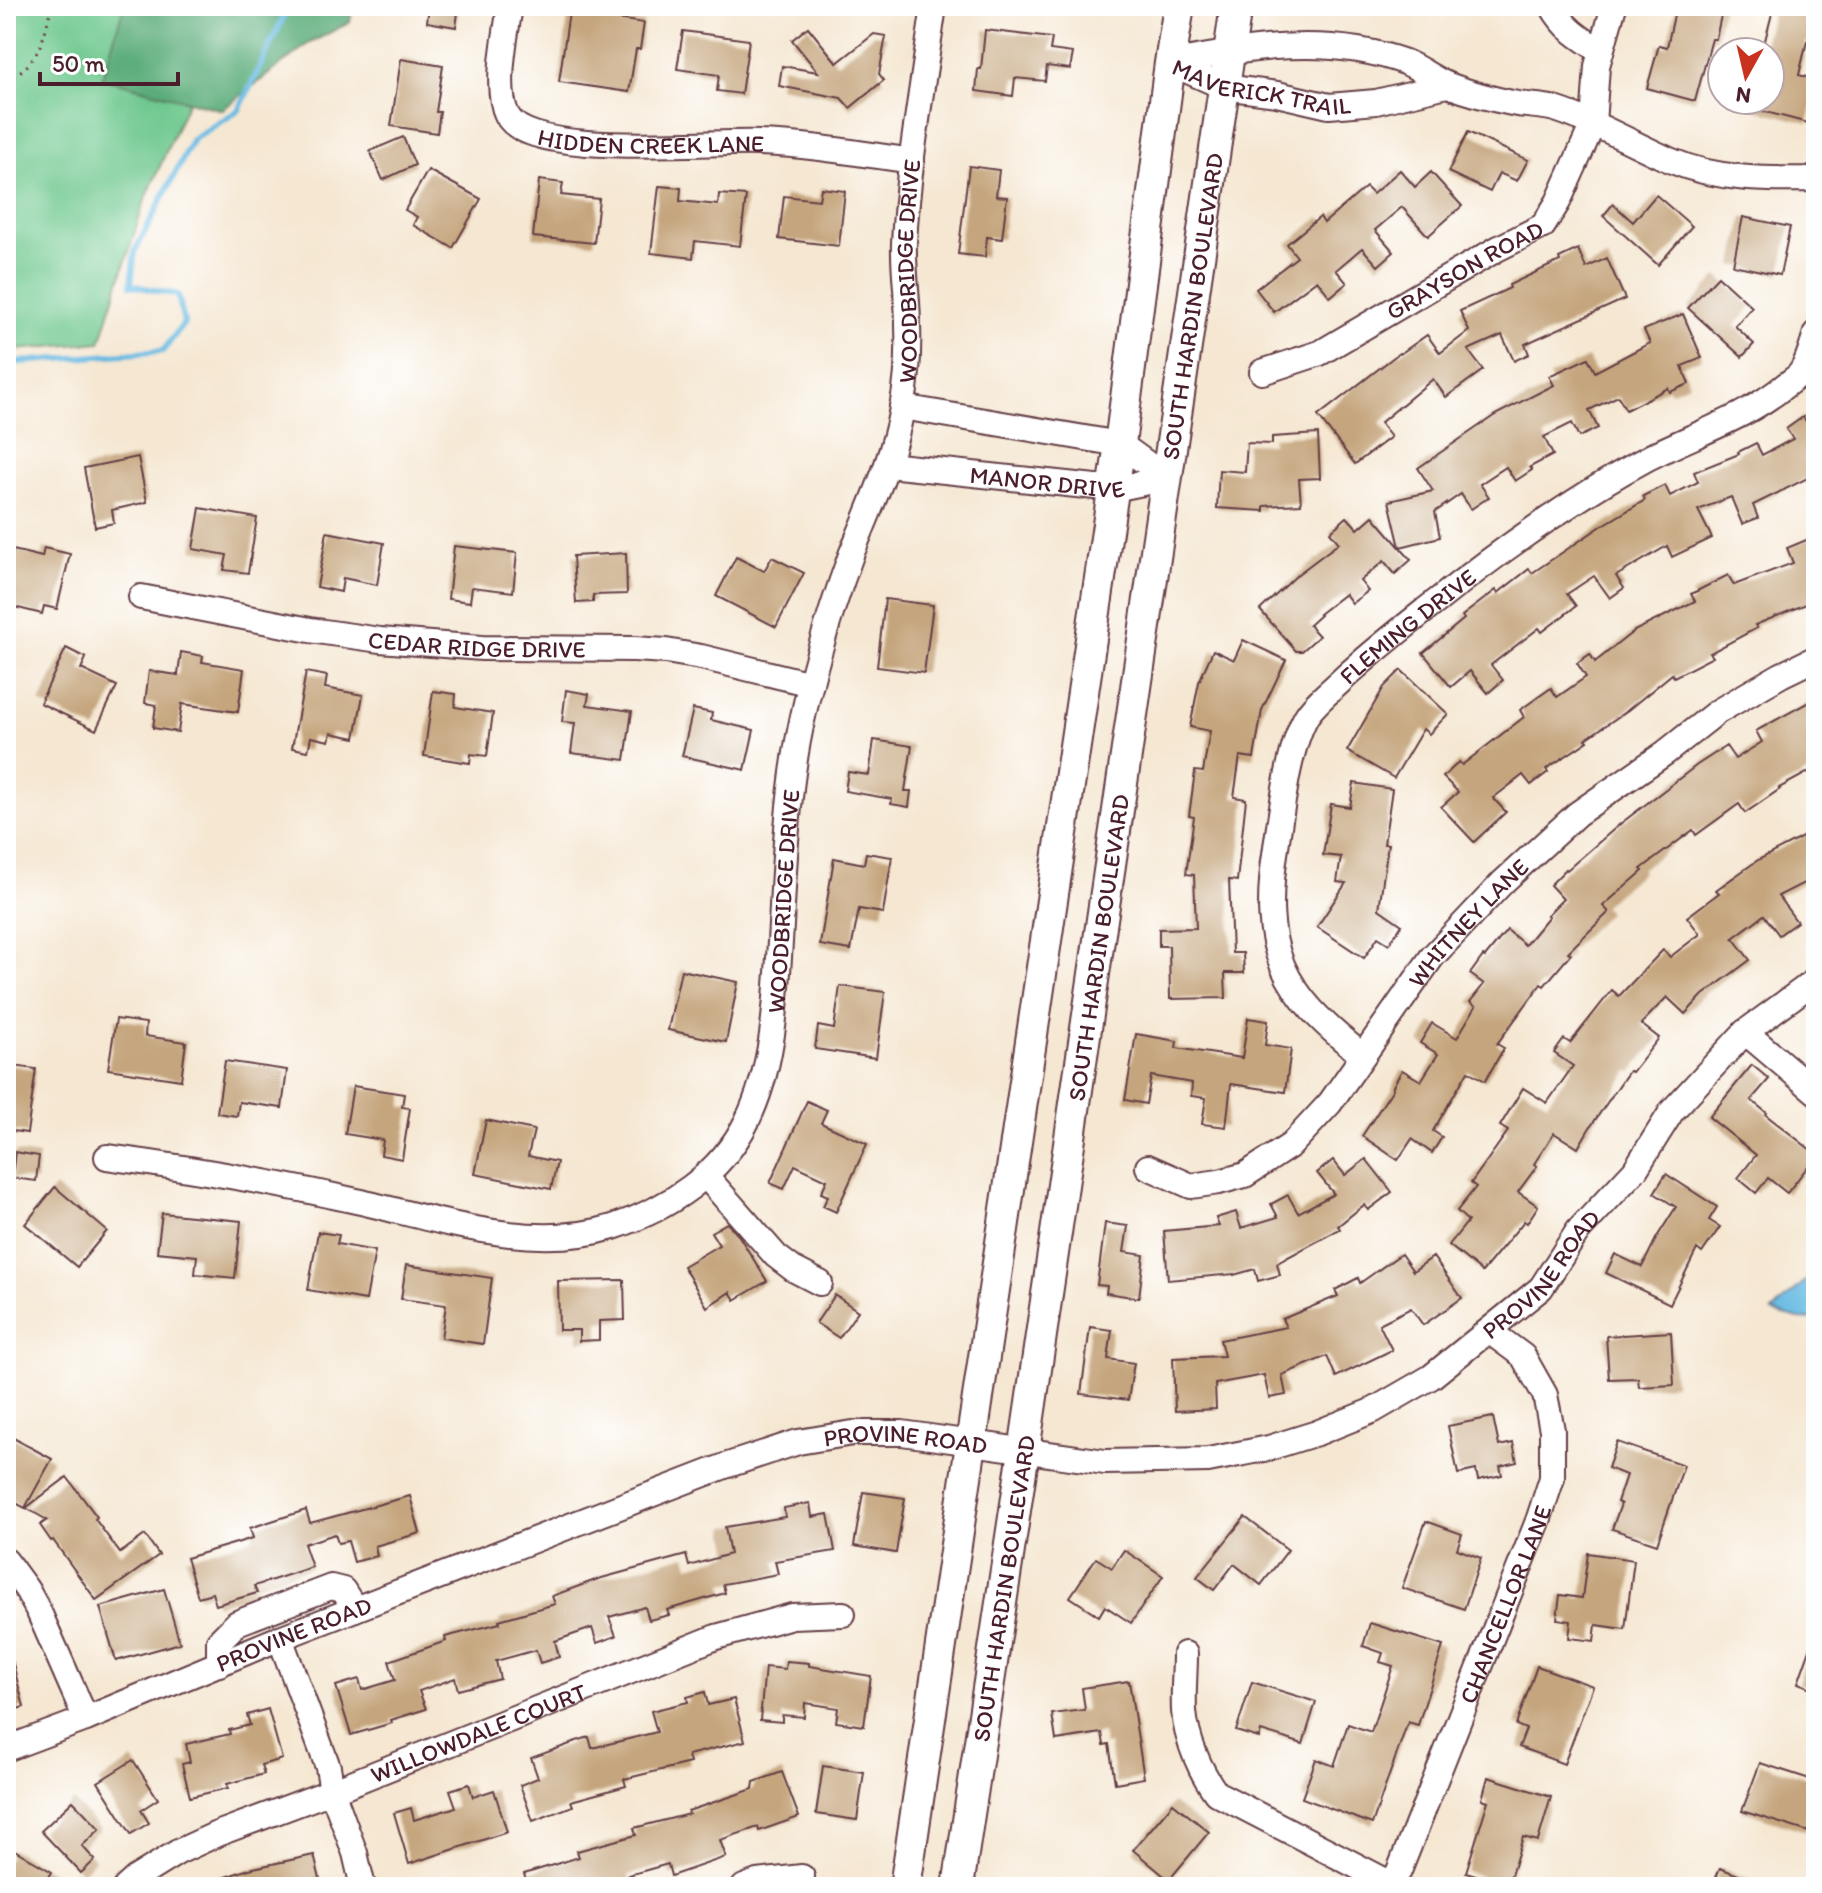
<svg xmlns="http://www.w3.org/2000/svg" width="1822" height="1893" font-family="Itim,sans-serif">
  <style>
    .green { fill: #6ec88e; stroke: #5c745c; stroke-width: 2 }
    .forest { fill: #5aac79; stroke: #526652; stroke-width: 2 }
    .water { fill: #66bae2; stroke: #586c86; stroke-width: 2 }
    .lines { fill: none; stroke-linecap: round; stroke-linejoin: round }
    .stream { stroke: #66bae2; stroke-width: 6 }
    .building { fill: #c5a57d }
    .minor-casing { stroke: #643d44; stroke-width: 28 }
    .major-casing { stroke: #643d44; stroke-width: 34 }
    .path { stroke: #643d44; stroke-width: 3; stroke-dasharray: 2 6; stroke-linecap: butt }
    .minor { stroke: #fff; stroke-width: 24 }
    .major { stroke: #fff; stroke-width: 30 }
    .labels { text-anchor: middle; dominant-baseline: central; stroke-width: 7; stroke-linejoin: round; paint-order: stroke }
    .street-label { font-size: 24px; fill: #4a1f2b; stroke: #fff }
  </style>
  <rect width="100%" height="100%" fill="#fff"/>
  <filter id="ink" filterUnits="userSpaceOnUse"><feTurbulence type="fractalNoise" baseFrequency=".0125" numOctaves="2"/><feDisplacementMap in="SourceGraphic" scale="16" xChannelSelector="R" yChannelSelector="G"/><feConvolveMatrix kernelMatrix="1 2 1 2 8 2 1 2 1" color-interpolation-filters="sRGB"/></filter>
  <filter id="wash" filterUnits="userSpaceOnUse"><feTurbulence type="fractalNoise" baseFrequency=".006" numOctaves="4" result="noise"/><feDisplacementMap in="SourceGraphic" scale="32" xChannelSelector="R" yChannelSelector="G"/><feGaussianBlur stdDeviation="1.8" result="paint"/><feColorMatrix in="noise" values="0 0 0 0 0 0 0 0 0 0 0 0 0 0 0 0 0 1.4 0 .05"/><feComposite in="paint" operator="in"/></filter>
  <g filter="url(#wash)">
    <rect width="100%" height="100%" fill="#f5e7d2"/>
    <path class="green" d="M6,6H258L197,80L144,203L100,342L6,351Z"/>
    <path class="forest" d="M124,6H353L350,22L308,44L222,110L102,78Z"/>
    <path class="water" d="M1816,1271V1320L1799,1319L1772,1312Z"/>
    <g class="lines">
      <path class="stream" d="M6,363L163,351L184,323L178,295L131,285L135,251L193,139L239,110L284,16L282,6"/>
    </g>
    <g id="blocks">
      <g class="building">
        <path d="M429,6H459L456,27L427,22Z"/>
        <path d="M1676,6H1723L1716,39H1712L1695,101L1647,88L1659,45L1667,47Z"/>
        <path d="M1774,6H1816V43L1807,41L1799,75L1816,80V94L1808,123L1739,105L1740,100H1770V52H1762Z"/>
        <path d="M569,12L644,23L640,49H636L629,92L559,82Z"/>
        <path d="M808,27L837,63L874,34L886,36L879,74L884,80L850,108L841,98L779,86L782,66L818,72L792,40Z"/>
        <path d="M985,30L1052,38L1050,50L1073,53L1070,69L1047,66L1045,81L1015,78L1013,96L976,91L978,69H981Z"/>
        <path d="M683,31L749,40L741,94L717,91L719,75L677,69Z"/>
        <path d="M401,59L443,66L436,112H440L437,133L391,126Z"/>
        <path d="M1468,132L1528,160L1517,181L1499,173L1490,192L1448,172Z"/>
        <path d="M403,137L415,165L383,180L370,151Z"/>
        <path d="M969,166L999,170L996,196L1007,197L1002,239L987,237L985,257L958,254Z"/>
        <path d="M428,170L481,199L453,248L413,225L417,217L405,210Z"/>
        <path d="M1400,170L1415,187L1431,172L1462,206L1428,236L1402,207L1375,230L1394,252L1378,266L1362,248L1336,270L1347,283L1330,297L1317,280L1274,312L1256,289L1297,257L1287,244L1320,217L1324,223L1366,187L1373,194Z"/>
        <path d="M539,180L563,183L561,195L599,199L594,243L533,237Z"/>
        <path d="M659,186L681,188L680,201L718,205L719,194L746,196L740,246L695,241L693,258L651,253Z"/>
        <path d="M821,188L845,191L839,246L779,239L784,196L819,200Z"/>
        <path d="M1656,195L1692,226L1658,265L1603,216L1613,204L1633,222Z"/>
        <path d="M1743,217L1790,227L1780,275L1733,265Z"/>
        <path d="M1578,249L1586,268L1607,258L1625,299L1525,344L1529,354L1514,361L1502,335L1468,350L1483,370L1446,397L1433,379L1380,423L1391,437L1355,464L1318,416L1399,353L1400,354L1427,335L1440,353L1469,331L1460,311L1510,288L1509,285L1560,261L1559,258Z"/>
        <path d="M1718,276L1752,307L1735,326L1754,344L1742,357L1688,308Z"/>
        <path d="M1683,314L1702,358L1682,366L1689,384L1670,392L1668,388L1626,410L1618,396L1589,410L1598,428L1579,437L1572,423L1544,437L1553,455L1530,467L1532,470L1515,481L1506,467L1480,484L1489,497L1471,509L1461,494L1435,512L1440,537L1400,547L1389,501L1433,491L1418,468L1495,415L1554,385L1549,376L1588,358L1595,372L1650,343L1644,330Z"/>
        <path d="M1803,417L1816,435V474L1753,505L1758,518L1742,524L1731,497L1698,510L1712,538L1672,557L1667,546L1616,576L1624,588L1610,598L1594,576L1567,594L1576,606L1542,632L1539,628L1491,665L1503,680L1488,693L1470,671L1451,687L1423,653L1464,619L1462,616L1496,590L1498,593L1529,569L1532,573L1600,527L1645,500L1643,496L1665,485L1670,496L1698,482L1694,472L1739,454L1738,452L1756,443L1762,455L1793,439L1786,429Z"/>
        <path d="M1318,434L1320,478L1299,479L1301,504L1264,506V511L1217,508L1219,470L1245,472L1247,443L1272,444V437Z"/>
        <path d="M138,457L147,502L112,510L114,523L95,527L84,468Z"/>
        <path d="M200,508L257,518L248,573L224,570L227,555L193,549Z"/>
        <path d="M1373,516L1411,560L1395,574L1384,561L1360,581L1368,591L1352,603L1345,594L1319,614L1320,615L1309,625L1319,636L1302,651H1296L1260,610L1298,574L1339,543L1330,532L1347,517L1358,529Z"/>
        <path d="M327,532L384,543L377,585L343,578L341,592L317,587Z"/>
        <path d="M1816,536V600L1755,625L1757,628L1710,653L1713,657L1674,677L1672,674L1628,710L1586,739L1588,741L1546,769L1548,772L1531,785L1523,775L1493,798L1506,812L1474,842L1441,807L1458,792L1443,777L1459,762L1462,765L1524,717L1520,710L1551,688L1557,697L1586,677L1577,663L1590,654L1595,662L1634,631L1695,601L1691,594L1728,575L1734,585L1793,563L1787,548Z"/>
        <path d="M454,546L517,553L513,592L472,587L470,602L448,599Z"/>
        <path d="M44,548L70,554L57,609L44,606L42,614L6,605V579L13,550L42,557Z"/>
        <path d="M626,553L627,594L593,595V602L576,603L573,556Z"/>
        <path d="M736,557L764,571L772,557L804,573L776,627L716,596Z"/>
        <path d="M885,599L933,605L924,673L877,667Z"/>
        <path d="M1243,640L1286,660L1262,710L1254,758L1240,756L1234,797L1246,799L1237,881L1229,880L1232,953H1243L1244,973H1225L1226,998L1170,999L1169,946H1159V929L1196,928L1194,875L1186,874L1194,817L1189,816L1195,771L1203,772L1210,731L1190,727L1199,682L1213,650L1234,660Z"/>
        <path d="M66,648L86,658L81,669L117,686L96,730L40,703Z"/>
        <path d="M181,652L203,656L202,662L244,669L238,712L182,704L178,732L153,728L156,705L145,703L149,671L178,675Z"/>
        <path d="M1401,670L1448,714L1429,734L1423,729L1394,778L1347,751L1384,687Z"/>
        <path d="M306,672L327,676L325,688L363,695L355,738L331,733L329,741L311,737L308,751L292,748Z"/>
        <path d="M566,690L589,694L587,705L632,711L625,760L571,753L575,723L562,722Z"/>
        <path d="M433,691L456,694L455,707L493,713L487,756L471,754L470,763L424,756Z"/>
        <path d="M1816,698V768L1779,788L1780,789L1745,813L1739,804L1696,835L1693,830L1641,869L1643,871L1603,906L1609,912L1568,952L1571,954L1544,986L1541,984L1497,1044L1504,1048L1485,1081L1468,1071L1433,1131L1442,1137L1432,1153L1412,1139L1398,1160L1362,1136L1393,1089L1392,1088L1402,1070L1421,1081L1438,1054L1420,1043L1432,1023L1457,1038L1476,1006L1470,1002L1484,984L1470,974L1483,956L1485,957L1507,930L1525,945L1549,916L1547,915L1563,899L1550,885L1566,869L1567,870L1620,824L1697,765L1726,746L1735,759L1762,742L1756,731Z"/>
        <path d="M693,709L712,713L711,720L754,730L745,770L682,756Z"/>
        <path d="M874,740L912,746L905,791H911L909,807L891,804L892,799L845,791L848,772L869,775Z"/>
        <path d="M1354,783L1392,789L1384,844H1388L1379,909L1402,925L1389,944L1378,937L1364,958L1317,927L1346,883L1337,882L1341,857L1323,855L1331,804L1350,807Z"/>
        <path d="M1816,830V877L1778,896L1797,922L1779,935L1764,915L1733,938L1750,960L1703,995L1685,1014L1667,997L1641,1024L1659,1038L1632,1072L1629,1071L1589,1129L1578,1148L1554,1133L1534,1164L1537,1166L1518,1192L1538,1206L1527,1223L1524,1221L1482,1272L1449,1245L1468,1221L1457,1211L1476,1187L1471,1183L1508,1131L1500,1126L1523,1088L1547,1103L1573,1066L1554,1053L1564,1039L1570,1043L1612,990L1619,996L1663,950L1670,957L1700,934L1687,917L1719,893L1716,890L1758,860Z"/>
        <path d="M866,853L892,857L883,913L859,909L851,950L820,945L834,858L864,864Z"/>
        <path d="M681,970L738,982L726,1042L668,1030Z"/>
        <path d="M840,986L885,992L876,1058L815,1049L818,1026L834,1029Z"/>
        <path d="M1248,1018L1268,1021L1265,1045L1291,1049L1285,1092L1231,1084L1226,1127L1202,1124L1206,1098L1191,1096L1192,1083L1151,1076L1146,1104L1125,1100L1136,1034L1177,1041L1176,1048L1242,1058Z"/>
        <path d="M116,1019L146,1023L145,1036L186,1042L181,1080L108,1069Z"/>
        <path d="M225,1061L287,1070L282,1108L239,1102L237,1116L217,1113Z"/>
        <path d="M6,1065L36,1069L27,1133L6,1130Z"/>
        <path d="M1752,1065L1769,1079L1751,1100L1767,1113L1766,1115L1816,1154V1156L1787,1193L1768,1178L1756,1193L1738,1178L1756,1155L1709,1117Z"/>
        <path d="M353,1086L404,1094L402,1107L410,1108L402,1159L381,1155L383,1140L345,1134Z"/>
        <path d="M807,1101L827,1110L821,1123L867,1144L836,1212L823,1206L828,1196L821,1193L827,1180L795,1165L784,1189L770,1183Z"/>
        <path d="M486,1120L534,1130L528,1156L557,1162L551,1189L475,1174Z"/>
        <path d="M15,1152L39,1156L36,1181L12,1178Z"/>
        <path d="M1366,1159L1392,1192L1368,1210L1364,1205L1338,1226L1340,1229L1277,1263L1280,1275L1258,1281L1255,1269L1234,1275V1274L1168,1280L1164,1231L1219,1226L1216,1218L1236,1212L1241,1228L1278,1217L1271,1204L1288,1195L1298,1213L1334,1194L1317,1173L1333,1160L1345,1175Z"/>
        <path d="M1666,1174L1717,1207L1709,1220L1720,1227L1702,1253L1697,1249L1670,1304L1606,1273L1615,1254L1642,1267L1657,1237L1676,1207L1654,1193Z"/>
        <path d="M55,1187L107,1231L77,1267L25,1224Z"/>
        <path d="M162,1213L241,1221L235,1278L195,1274L197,1256L157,1252Z"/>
        <path d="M727,1223L739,1236L767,1281L735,1300L730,1292L707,1307L683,1266L719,1245L711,1232Z"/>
        <path d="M1105,1223L1128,1226L1124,1252L1144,1255L1139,1298L1106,1293L1107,1286L1097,1285Z"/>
        <path d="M318,1232L339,1235L337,1244L375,1251L366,1300L308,1290Z"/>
        <path d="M1401,1254L1413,1271L1433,1257L1462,1298L1423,1325L1411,1308L1379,1324L1392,1350L1336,1377L1327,1356L1282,1375L1286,1395L1269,1398L1264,1375L1215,1384L1216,1409L1175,1411L1173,1358L1224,1356L1220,1340L1286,1327L1282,1319L1338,1296L1335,1290L1358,1278L1360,1283Z"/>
        <path d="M406,1265L492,1278L483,1344L441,1338L446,1305L401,1299Z"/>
        <path d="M624,1280L625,1320L599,1321V1340L579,1341V1330H559L558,1281Z"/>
        <path d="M835,1295L858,1311L839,1338L816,1323Z"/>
        <path d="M1090,1327L1112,1330L1108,1359L1134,1363L1128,1400L1081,1394Z"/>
        <path d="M1671,1332L1674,1385L1639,1387L1638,1378L1609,1379L1606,1336Z"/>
        <path d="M1493,1417L1499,1446L1513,1443L1517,1462L1500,1466L1502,1475L1478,1480L1476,1470L1458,1474L1448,1426Z"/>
        <path d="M6,1434L52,1459L25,1508L6,1498Z"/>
        <path d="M1617,1442L1684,1465L1657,1544L1612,1529L1621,1504L1617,1502L1626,1475L1608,1468Z"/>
        <path d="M67,1477L97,1517L95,1519L120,1553L145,1535L159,1555L96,1600L53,1540L51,1541L40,1525L47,1520L26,1508Z"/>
        <path d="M863,1492L905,1498L896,1553L854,1546Z"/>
        <path d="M410,1496L420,1533L375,1546L377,1556L354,1562L348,1541L338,1543L335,1534L304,1544L312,1567L254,1586L257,1593L216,1605L212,1593L198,1597L186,1558L253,1538L250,1528L306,1510L310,1523Z"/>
        <path d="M810,1503L812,1517L828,1514L835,1551L775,1561L778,1574L723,1584L725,1593L667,1610L669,1615L649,1620L645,1607L609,1617L616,1636L597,1643L592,1628L555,1641L559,1657L540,1663L536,1650L496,1661L500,1679L458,1690L455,1678L419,1691L426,1709L391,1720L392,1723L351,1735L336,1686L359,1679L362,1690L395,1680L389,1661L446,1641L445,1637L500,1623L499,1620L555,1604L552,1596L598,1579L686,1555L689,1566L730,1554L725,1527L785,1517L784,1508Z"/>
        <path d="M1245,1517L1288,1550L1261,1585L1234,1564L1214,1590L1197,1577Z"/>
        <path d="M1426,1521L1462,1534L1457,1549L1481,1558L1464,1609L1402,1588Z"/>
        <path d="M1124,1550L1163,1576L1131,1623L1105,1606L1099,1616L1070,1597L1096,1558L1112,1568Z"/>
        <path d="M1588,1553L1634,1560L1625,1629L1596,1625L1594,1641L1569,1638L1571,1621L1557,1619L1560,1595L1582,1598Z"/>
        <path d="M164,1589L180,1643L116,1661L100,1607Z"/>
        <path d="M1370,1623L1443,1646L1418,1725L1408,1722L1372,1824L1302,1798L1316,1759L1334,1766L1348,1724L1371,1732L1393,1666L1380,1662L1383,1653L1363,1646Z"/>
        <path d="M1814,1638H1816V1690L1798,1683Z"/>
        <path d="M11,1656L24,1707L6,1712V1657Z"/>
        <path d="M786,1661L809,1663V1666L871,1676L864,1726L836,1722L838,1708L805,1703L804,1717L782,1715V1722L760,1720L765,1667L785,1669Z"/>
        <path d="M1537,1666L1593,1686L1564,1764L1519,1747L1526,1729L1516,1725Z"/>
        <path d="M1129,1681L1144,1778L1115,1783L1109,1744L1104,1745L1102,1733L1056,1740L1052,1714L1085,1710L1082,1688Z"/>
        <path d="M1252,1682L1316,1702L1303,1744L1261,1731L1259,1738L1236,1731Z"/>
        <path d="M705,1692L708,1705L734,1699L745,1741L688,1755L690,1763L624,1779L626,1786L571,1801L573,1806L533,1821L520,1785L538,1778L531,1758L570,1744V1743L589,1737L592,1748L657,1732L651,1711L688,1702L687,1697Z"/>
        <path d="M268,1709L282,1759L261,1765L264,1774L227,1784L228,1788L190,1797L182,1764L190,1762L186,1744L230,1734L229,1730L250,1725L247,1715Z"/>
        <path d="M133,1760L158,1799L141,1810L149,1823L131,1834L98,1782Z"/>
        <path d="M1760,1763L1816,1781V1810L1809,1832L1742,1811Z"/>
        <path d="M823,1766L864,1772L857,1820L816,1814Z"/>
        <path d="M782,1772L799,1817L759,1831L758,1827L720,1840L726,1857L671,1876L668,1864L629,1875L632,1887H528L524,1874L579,1857L577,1851L636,1835L634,1828L689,1814L688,1811L753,1789L754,1782Z"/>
        <path d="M1488,1777L1551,1797L1538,1841L1523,1837L1508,1885L1466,1872L1488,1801L1482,1799Z"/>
        <path d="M469,1784L473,1797L494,1790L507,1832L409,1864L394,1813L411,1808L414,1820L456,1807L450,1790Z"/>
        <path d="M73,1801L100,1829L82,1846L95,1860L81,1873L41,1831Z"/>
        <path d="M1173,1803L1209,1832L1169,1880L1133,1850Z"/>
        <path d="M13,1849L52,1872L43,1887H6V1862Z"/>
        <path d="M314,1855L322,1887H204V1884L249,1869Z"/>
        <path d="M1720,1868L1767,1886V1887H1712Z"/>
      </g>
    </g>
  </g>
  <g filter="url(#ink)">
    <use href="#blocks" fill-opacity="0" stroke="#643d44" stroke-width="2"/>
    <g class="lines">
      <defs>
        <g id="minor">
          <path id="s1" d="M510,6C506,35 494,88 507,115C528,160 715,140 761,143C812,145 862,154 912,161"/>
          <path d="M1552,6C1564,28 1580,38 1601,51"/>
          <path d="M1170,63C1247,48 1328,34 1405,62C1420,68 1433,79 1448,85C1467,92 1492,99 1512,103C1526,106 1541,105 1555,109C1596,122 1633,144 1672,161C1717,180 1768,180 1816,179"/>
          <path id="s2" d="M1170,63L1224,87L1277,94L1329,106L1376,102L1447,85"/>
          <path id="s3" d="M1262,372L1320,353L1497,249L1543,226L1558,202L1593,124L1597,66L1614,6"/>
          <path d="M902,407L1120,444L1167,478"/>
          <path id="s4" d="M888,465L1114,489L1167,478"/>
          <path id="s5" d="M141,597L310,630L380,640L482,648L634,649L666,651L701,657L811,684"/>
          <path d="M1745,1032L1816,1092"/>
          <path id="s6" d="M1362,1055C1281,992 1260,950 1276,847C1282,809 1288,750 1306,717C1314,703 1332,690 1344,678C1371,653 1399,631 1428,608C1497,553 1570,500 1648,458C1694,434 1747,418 1787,384C1791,381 1798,377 1801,372C1808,362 1812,345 1816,333"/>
          <path id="s7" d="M107,1157C189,1168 271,1182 352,1200C435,1218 528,1253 613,1227C668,1209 721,1174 747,1121C774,1066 776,1003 780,942C784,875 786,807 798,741C810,677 829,615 851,555C870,507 893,460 902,408C907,382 909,352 908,326C908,298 903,270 904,243C908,164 923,84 934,6"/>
          <path id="s8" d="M1148,1167L1191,1186L1219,1182L1245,1175L1291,1145L1330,1103L1432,957L1503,882L1577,814L1665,753L1717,712L1781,675L1816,658"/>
          <path d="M706,1176L776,1256L793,1269L820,1283"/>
          <path d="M6,1561L27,1590L39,1612L86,1719"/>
          <path d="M280,1638L328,1767L332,1791L355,1853L363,1887"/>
          <path d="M1185,1654C1185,1673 1183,1692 1184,1711C1186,1739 1200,1771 1216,1793L1397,1887"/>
          <path d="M219,1664V1641L237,1623L331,1587L343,1590L355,1609"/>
          <path id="s9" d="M6,1749L86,1719L280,1638L725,1466L798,1442L853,1433H902L1105,1462L1208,1460L1269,1448L1317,1433L1374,1410L1431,1377L1541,1288L1578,1231L1635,1170L1672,1111L1745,1032L1816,980"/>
          <path id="s10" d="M126,1887L136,1878L178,1852L217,1834L332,1791L716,1637L792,1616L843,1614"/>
          <path d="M744,1887L757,1882L802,1877"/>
          <path id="s11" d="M1389,1887L1399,1871L1538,1521L1552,1478V1430L1545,1395L1523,1356L1489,1331"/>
        </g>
        <g id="major">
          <path d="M905,1887L1120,444L1170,63L1179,6"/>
          <path id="s12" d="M958,1887L1024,1451L1236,6"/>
        </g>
      </defs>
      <use href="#minor" class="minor-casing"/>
      <use href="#major" class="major-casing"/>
      <path class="path" d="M6,79C38,67 45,37 51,6"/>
      <use href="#minor" class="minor"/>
      <use href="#major" class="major"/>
    </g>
  </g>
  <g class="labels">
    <g class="street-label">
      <text stroke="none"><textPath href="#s2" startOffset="96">MAVERICK TRAIL</textPath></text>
      <text stroke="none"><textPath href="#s1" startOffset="262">HIDDEN CREEK LANE</textPath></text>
      <text stroke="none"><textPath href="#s3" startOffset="228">GRAYSON ROAD</textPath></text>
      <text stroke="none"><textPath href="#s7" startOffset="1562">WOODBRIDGE DRIVE</textPath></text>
      <text stroke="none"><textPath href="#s12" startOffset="1598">SOUTH HARDIN BOULEVARD</textPath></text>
      <text stroke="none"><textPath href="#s4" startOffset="160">MANOR DRIVE</textPath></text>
      <text stroke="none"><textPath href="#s6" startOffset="512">FLEMING DRIVE</textPath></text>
      <text stroke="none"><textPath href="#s5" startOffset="340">CEDAR RIDGE DRIVE</textPath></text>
      <text stroke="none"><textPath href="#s7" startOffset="914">WOODBRIDGE DRIVE</textPath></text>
      <text stroke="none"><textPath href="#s8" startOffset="442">WHITNEY LANE</textPath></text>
      <text stroke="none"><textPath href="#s12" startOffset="950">SOUTH HARDIN BOULEVARD</textPath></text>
      <text stroke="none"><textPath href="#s9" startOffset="1654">PROVINE ROAD</textPath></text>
      <text stroke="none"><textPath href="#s9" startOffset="958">PROVINE ROAD</textPath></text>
      <text stroke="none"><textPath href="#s12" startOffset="302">SOUTH HARDIN BOULEVARD</textPath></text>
      <text stroke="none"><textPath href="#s11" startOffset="306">CHANCELLOR LANE</textPath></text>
      <text stroke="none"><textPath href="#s9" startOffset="310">PROVINE ROAD</textPath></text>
      <text stroke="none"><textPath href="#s10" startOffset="386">WILLOWDALE COURT</textPath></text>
    </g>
  </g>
  <rect width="1822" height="1893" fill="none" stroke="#fff" stroke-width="32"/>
  <g transform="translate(1746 76) rotate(188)"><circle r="38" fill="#ffffff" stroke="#b7a5aa" stroke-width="2"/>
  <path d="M0-6L14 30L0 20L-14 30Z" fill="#c8321e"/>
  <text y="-12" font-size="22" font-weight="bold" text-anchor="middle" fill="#4a1f2b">N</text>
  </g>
  <path d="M40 72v12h138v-12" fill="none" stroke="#4a1f2b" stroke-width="4"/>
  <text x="52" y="72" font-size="24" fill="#4a1f2b" stroke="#ffffff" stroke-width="6" paint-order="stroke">50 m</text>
</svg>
